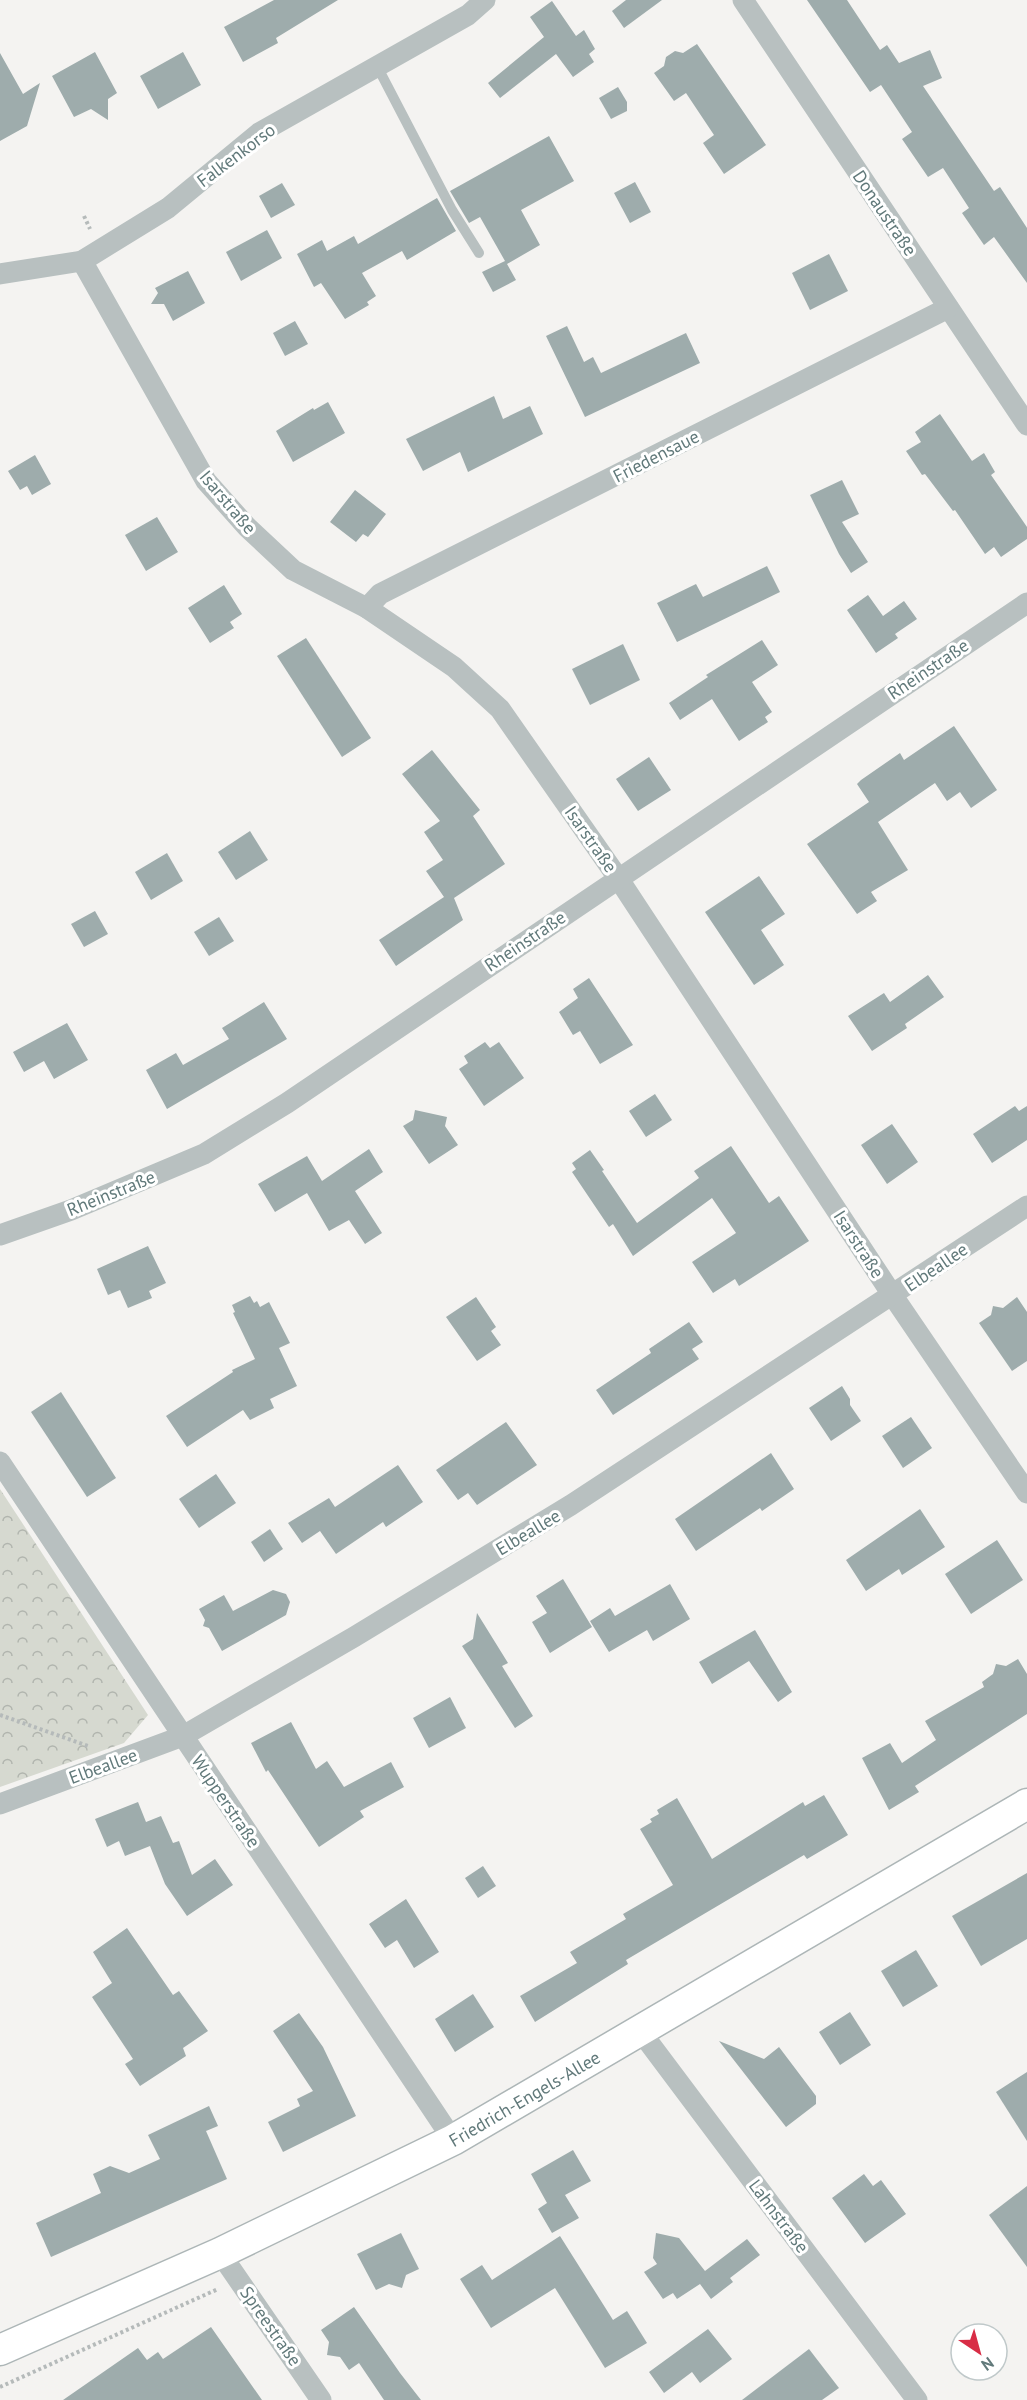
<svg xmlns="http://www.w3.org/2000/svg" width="1027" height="2400" font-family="'PT Sans',sans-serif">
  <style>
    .forest { fill: url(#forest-crowns) }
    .building { fill: #9eacac }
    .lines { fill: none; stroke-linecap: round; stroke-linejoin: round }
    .secondary-casing { stroke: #adb6b7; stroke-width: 33 }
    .path { stroke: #b5baba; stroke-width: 4; stroke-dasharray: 3 3; stroke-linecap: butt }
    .lane { stroke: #b8c0c0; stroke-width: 10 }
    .street { stroke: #b8c0c0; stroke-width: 21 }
    .secondary { stroke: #fff; stroke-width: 30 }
    .labels { text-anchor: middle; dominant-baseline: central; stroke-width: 6; stroke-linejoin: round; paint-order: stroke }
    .street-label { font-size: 18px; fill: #61797a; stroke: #fff }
  </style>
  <defs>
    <pattern id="forest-crowns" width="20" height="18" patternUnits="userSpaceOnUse" patternTransform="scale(1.5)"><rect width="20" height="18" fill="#d6d9d0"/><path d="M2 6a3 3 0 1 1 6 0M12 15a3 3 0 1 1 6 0" fill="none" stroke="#b1b5ae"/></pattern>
  </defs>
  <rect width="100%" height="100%" fill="#f4f3f1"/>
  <path class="forest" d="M0,1489L148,1715L124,1743L0,1787Z"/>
  <g class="building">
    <path d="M274,0H338L276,38L278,43L243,62L224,27Z"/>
    <path d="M626,0H662L624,28L612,11Z"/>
    <path d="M807,0H847L880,50L887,45L899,63L930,50L942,78L923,86L994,191L1000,187L1027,228V283L994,237L984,245L962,213L969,208L943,168L928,177L902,139L912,132L881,85L870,92Z"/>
    <path d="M552,1L576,36L584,30L595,49L589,54L594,62L573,77L556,54L500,98L488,83L544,37L530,17Z"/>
    <path d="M697,44L766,145L724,174L703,143L714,135L686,93L674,101L654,73L664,66L666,57L675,51L683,53Z"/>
    <path d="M95,52L117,93L108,99V120L91,109L74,117L52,76Z"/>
    <path d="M183,52L201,85L158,109L140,76Z"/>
    <path d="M0,53L23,94L40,83L27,126L0,141Z"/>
    <path d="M618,87L627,102V111L611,119L599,98Z"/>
    <path d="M549,136L574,181L521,210L540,245L507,264L516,280L493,292L482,272L505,261L480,217L469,223L450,191Z"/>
    <path d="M635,182L651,212L630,223L614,193Z"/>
    <path d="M282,183L295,205L271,218L259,196Z"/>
    <path d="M437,198L456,231L407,260L402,251L362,273L376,296L367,302L369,305L345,319L321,283L314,287L297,254L322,240L327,251L354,236L358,244Z"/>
    <path d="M267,230L282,258L241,281L226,252Z"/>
    <path d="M829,254L848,291L810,310L792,273Z"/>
    <path d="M188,271L205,303L173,321L164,304H151L158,293L155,288Z"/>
    <path d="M295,321L308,344L285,356L273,333Z"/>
    <path d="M567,326L584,362L593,357L601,373L686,333L700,363L585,417L546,336Z"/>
    <path d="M494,396L503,419L530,406L543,434L468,472L460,452L423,471L406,439Z"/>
    <path d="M328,402L345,433L293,462L276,431L313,408L314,410Z"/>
    <path d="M940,414L972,461L984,453L995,472L991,475L1027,527V539L1001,557L994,547L985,554L955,510L953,511L925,474L922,475L906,451L921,442L915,432Z"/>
    <path d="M35,455L51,484L32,495L27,486L20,490L8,471Z"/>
    <path d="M842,480L859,514L842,522L868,562L851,573L839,554L810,495Z"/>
    <path d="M355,490L386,514L368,537L363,534L356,542L330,522Z"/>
    <path d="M157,517L178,552L146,571L125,535Z"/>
    <path d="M767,566L780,592L677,642L657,603L696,584L703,597Z"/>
    <path d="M224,585L242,614L230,622L234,628L210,643L188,608Z"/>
    <path d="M868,595L883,616L904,601L917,619L895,634L898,638L876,653L847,610Z"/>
    <path d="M306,638L371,738L342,757L277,656Z"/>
    <path d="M762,640L778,665L752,682L772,712L765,717L768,722L739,741L712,699L680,720L669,703L708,677L706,675Z"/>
    <path d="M623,644L640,680L590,705L572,669Z"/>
    <path d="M954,726L997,790L971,808L960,792L947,801L935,783L878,822L908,870L871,892L877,901L857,914L807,844L869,802L857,784L861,780L900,753L904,760Z"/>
    <path d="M432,750L480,810L473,816L505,864L454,898L463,920L396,966L379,940L444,897L426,871L443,860L424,832L440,821L402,774Z"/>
    <path d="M649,757L671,790L638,811L616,779Z"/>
    <path d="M250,831L268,860L236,880L218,852Z"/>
    <path d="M167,853L183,881L151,900L135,872Z"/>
    <path d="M759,876L785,914L761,930L784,965L754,985L705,912Z"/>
    <path d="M95,911L108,934L84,947L71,924Z"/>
    <path d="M219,917L234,941L209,956L194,932Z"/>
    <path d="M928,975L944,997L905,1024L907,1028L872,1051L848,1016L884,993L890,1002Z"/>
    <path d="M589,978L633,1045L600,1064L580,1031L573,1035L559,1012L578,998L573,989Z"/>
    <path d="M264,1002L287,1039L167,1109L146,1070L176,1053L183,1065L229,1039L222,1028Z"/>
    <path d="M67,1023L88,1060L54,1079L44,1061L24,1072L13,1052Z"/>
    <path d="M485,1042L490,1048L499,1042L524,1078L484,1106L459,1069L468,1063L464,1056Z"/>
    <path d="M655,1094L672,1120L646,1137L629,1111Z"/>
    <path d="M1015,1106L1019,1111L1027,1106V1140L992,1163L973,1134Z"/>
    <path d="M415,1110L447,1117L445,1126L458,1145L429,1164L403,1126L413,1120Z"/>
    <path d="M892,1124L918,1162L887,1184L861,1145Z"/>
    <path d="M731,1146L769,1203L779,1196L809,1241L739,1286L735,1279L713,1293L692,1262L736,1233L712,1198L633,1256L613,1224L609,1227L572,1172L576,1169L572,1163L590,1150L604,1170L602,1171L637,1223L699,1178L694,1171Z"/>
    <path d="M369,1149L383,1172L355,1191L382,1233L365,1244L349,1220L329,1231L307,1193L275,1212L258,1184L307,1156L322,1181Z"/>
    <path d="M148,1246L166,1283L149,1291L152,1298L128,1308L120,1290L108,1295L97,1269Z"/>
    <path d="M250,1296L254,1303L257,1301L260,1307L269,1302L290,1343L279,1348L297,1386L270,1399L274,1408L250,1420L243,1410L187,1447L166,1416L233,1372L232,1370L255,1359L233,1313L235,1312L232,1305Z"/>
    <path d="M476,1297L496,1327L491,1331L501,1345L477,1361L446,1317Z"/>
    <path d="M1017,1297L1027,1312V1361L1012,1371L979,1323L991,1315L993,1306L1003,1308Z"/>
    <path d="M689,1322L703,1342L692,1349L699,1359L613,1415L596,1390L651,1353L649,1349Z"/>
    <path d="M842,1386L850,1399V1405L861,1421L831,1441L809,1408Z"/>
    <path d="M61,1392L116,1478L87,1497L31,1412Z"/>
    <path d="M911,1417L932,1448L903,1468L882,1436Z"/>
    <path d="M506,1422L537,1465L477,1505L468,1493L458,1500L436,1470Z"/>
    <path d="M771,1453L794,1489L762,1511L760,1508L696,1551L675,1519Z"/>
    <path d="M398,1465L423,1502L386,1527L383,1522L336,1554L320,1531L302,1543L288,1523L329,1498L335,1507Z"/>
    <path d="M216,1474L236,1503L199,1528L179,1499Z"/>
    <path d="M920,1509L945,1547L902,1575L899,1569L866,1591L846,1560Z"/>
    <path d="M270,1529L283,1549L264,1562L251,1542Z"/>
    <path d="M997,1540L1023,1580L971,1614L945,1574Z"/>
    <path d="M563,1579L592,1627L550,1653L532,1622L547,1613L536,1596Z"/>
    <path d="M670,1584L690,1619L653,1641L647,1630L609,1652L590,1621L610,1608L615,1616Z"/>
    <path d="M273,1590L286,1594L290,1602L286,1615L222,1651L209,1628L203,1626L205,1620L199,1609L224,1595L233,1611Z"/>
    <path d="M477,1613L508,1663L502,1666L533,1716L515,1728L462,1646L473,1639Z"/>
    <path d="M755,1630L792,1692L778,1702L749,1661L712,1684L699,1662Z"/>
    <path d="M1018,1659L1027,1674V1714L915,1786L919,1792L889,1810L862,1758L890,1743L902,1763L936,1740L925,1721L984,1687L982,1682L993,1674L996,1664L1006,1666Z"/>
    <path d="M450,1697L466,1728L429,1748L413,1718Z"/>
    <path d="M291,1722L316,1769L327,1761L344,1787L391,1762L404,1787L360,1811L364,1817L319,1847L268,1770L266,1772L251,1743Z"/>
    <path d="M824,1795L848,1835L807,1859L804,1855L626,1960L628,1964L535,2022L520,1996L577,1963L570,1952L626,1919L623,1914L673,1885L640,1829L652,1822L650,1819L659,1814L657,1810L677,1798L712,1859L803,1802L805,1806Z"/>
    <path d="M138,1802L146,1822L161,1816L173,1843L179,1841L192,1875L215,1859L233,1885L187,1916L165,1884L150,1846L125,1856L119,1841L107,1847L95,1819Z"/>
    <path d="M483,1866L496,1886L478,1898L465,1878Z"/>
    <path d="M1027,1873V1939L981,1966L952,1916Z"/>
    <path d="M406,1899L439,1952L414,1968L397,1940L385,1948L369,1924Z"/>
    <path d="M127,1928L173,1995L179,1991L208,2031L183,2048L186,2056L140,2086L125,2064L133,2059L92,1997L112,1983L93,1952Z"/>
    <path d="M916,1950L938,1986L903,2007L881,1971Z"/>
    <path d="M473,1994L494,2027L455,2052L435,2019Z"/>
    <path d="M850,2012L871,2045L840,2065L819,2032Z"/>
    <path d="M299,2013L323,2047L356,2116L283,2152L268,2122L300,2106L297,2099L313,2091L273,2031Z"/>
    <path d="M719,2041L764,2059L779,2047L816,2096V2104L786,2127Z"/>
    <path d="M1027,2072V2141L996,2092Z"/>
    <path d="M209,2106L218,2126L206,2131L227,2179L51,2257L36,2223L101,2193L93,2174L110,2166L129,2173L160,2159L148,2135Z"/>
    <path d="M573,2150L591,2181L565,2195L579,2218L552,2233L538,2209L547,2203L531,2174Z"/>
    <path d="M864,2174L873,2186L881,2180L906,2214L865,2243L832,2198Z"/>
    <path d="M1027,2186V2267L989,2215Z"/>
    <path d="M401,2233L419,2269L406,2275L402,2288L389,2284L376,2290L357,2254Z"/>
    <path d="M656,2233L679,2238L705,2271L747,2239L760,2255L730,2278L733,2282L711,2299L700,2284L677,2299L673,2293L663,2299L644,2272L657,2264L653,2258Z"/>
    <path d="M560,2236L613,2320L627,2311L647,2343L605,2368L555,2288L491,2328L460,2279L482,2265L492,2280Z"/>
    <path d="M354,2307L400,2373L421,2400H384L359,2363L349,2370L340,2357L327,2355L329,2342L321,2330Z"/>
    <path d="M211,2327L262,2400H63L138,2348L147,2360L158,2352L163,2359Z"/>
    <path d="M708,2329L732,2359L700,2383L692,2372L664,2393L649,2372Z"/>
    <path d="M809,2349L839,2388L822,2400H742Z"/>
  </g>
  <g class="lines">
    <defs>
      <g id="secondary">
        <path id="s1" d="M0,2350L220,2253L453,2140L1027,1804"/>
      </g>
    </defs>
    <use href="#secondary" class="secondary-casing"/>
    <g class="path">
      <path d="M84,216L90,229"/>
      <path d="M0,1715L88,1746"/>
      <path d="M0,2387L218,2289"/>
    </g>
    <path class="lane" d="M377,66L452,210L479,253"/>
    <g class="street">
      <path d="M743,0L1027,425"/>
      <path d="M82,261L206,481L247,527L293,570L367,608L454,667L500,709L618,878L893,1296L1027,1493"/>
      <path d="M0,274L82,261L168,208L259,133L468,15L485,0"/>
      <path d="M367,608L380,594L948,308"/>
      <path d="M0,1235L71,1210L204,1154L287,1103L1027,603"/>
      <path d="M0,1462L453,2140"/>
      <path d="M0,1804L183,1736L354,1637L571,1505L1027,1206"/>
      <path d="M641,2032L917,2400"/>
      <path d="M220,2253L321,2400"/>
    </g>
    <use href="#secondary" class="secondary"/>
  </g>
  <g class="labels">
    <g class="street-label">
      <text transform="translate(236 155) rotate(-37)">Falkenkorso</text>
      <text transform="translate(885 213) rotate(56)">Donaustraße</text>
      <text transform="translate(656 456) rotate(-27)">Friedensaue</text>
      <text transform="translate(228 502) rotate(50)">Isarstraße</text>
      <text transform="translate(928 669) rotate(-34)">Rheinstraße</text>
      <text transform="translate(591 839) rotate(55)">Isarstraße</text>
      <text transform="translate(525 941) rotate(-34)">Rheinstraße</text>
      <text transform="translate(111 1193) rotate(-22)">Rheinstraße</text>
      <text transform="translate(859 1244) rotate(57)">Isarstraße</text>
      <text transform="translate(936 1267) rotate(-34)">Elbeallee</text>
      <text transform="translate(528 1532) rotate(-31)">Elbeallee</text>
      <text transform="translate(103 1766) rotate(-20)">Elbeallee</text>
      <text transform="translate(226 1801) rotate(56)">Wupperstraße</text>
      <text stroke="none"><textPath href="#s1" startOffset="582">Friedrich-Engels-Allee</textPath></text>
      <text transform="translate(779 2216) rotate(53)">Lahnstraße</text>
      <text transform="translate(271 2326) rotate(55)">Spreestraße</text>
    </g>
  </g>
  <g transform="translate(979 2352) rotate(144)"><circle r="28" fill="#ffffff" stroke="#c0c9ca" stroke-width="1.5"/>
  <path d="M0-4.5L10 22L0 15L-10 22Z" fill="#d82d46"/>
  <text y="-9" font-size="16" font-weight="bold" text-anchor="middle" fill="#61797a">N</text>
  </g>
</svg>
